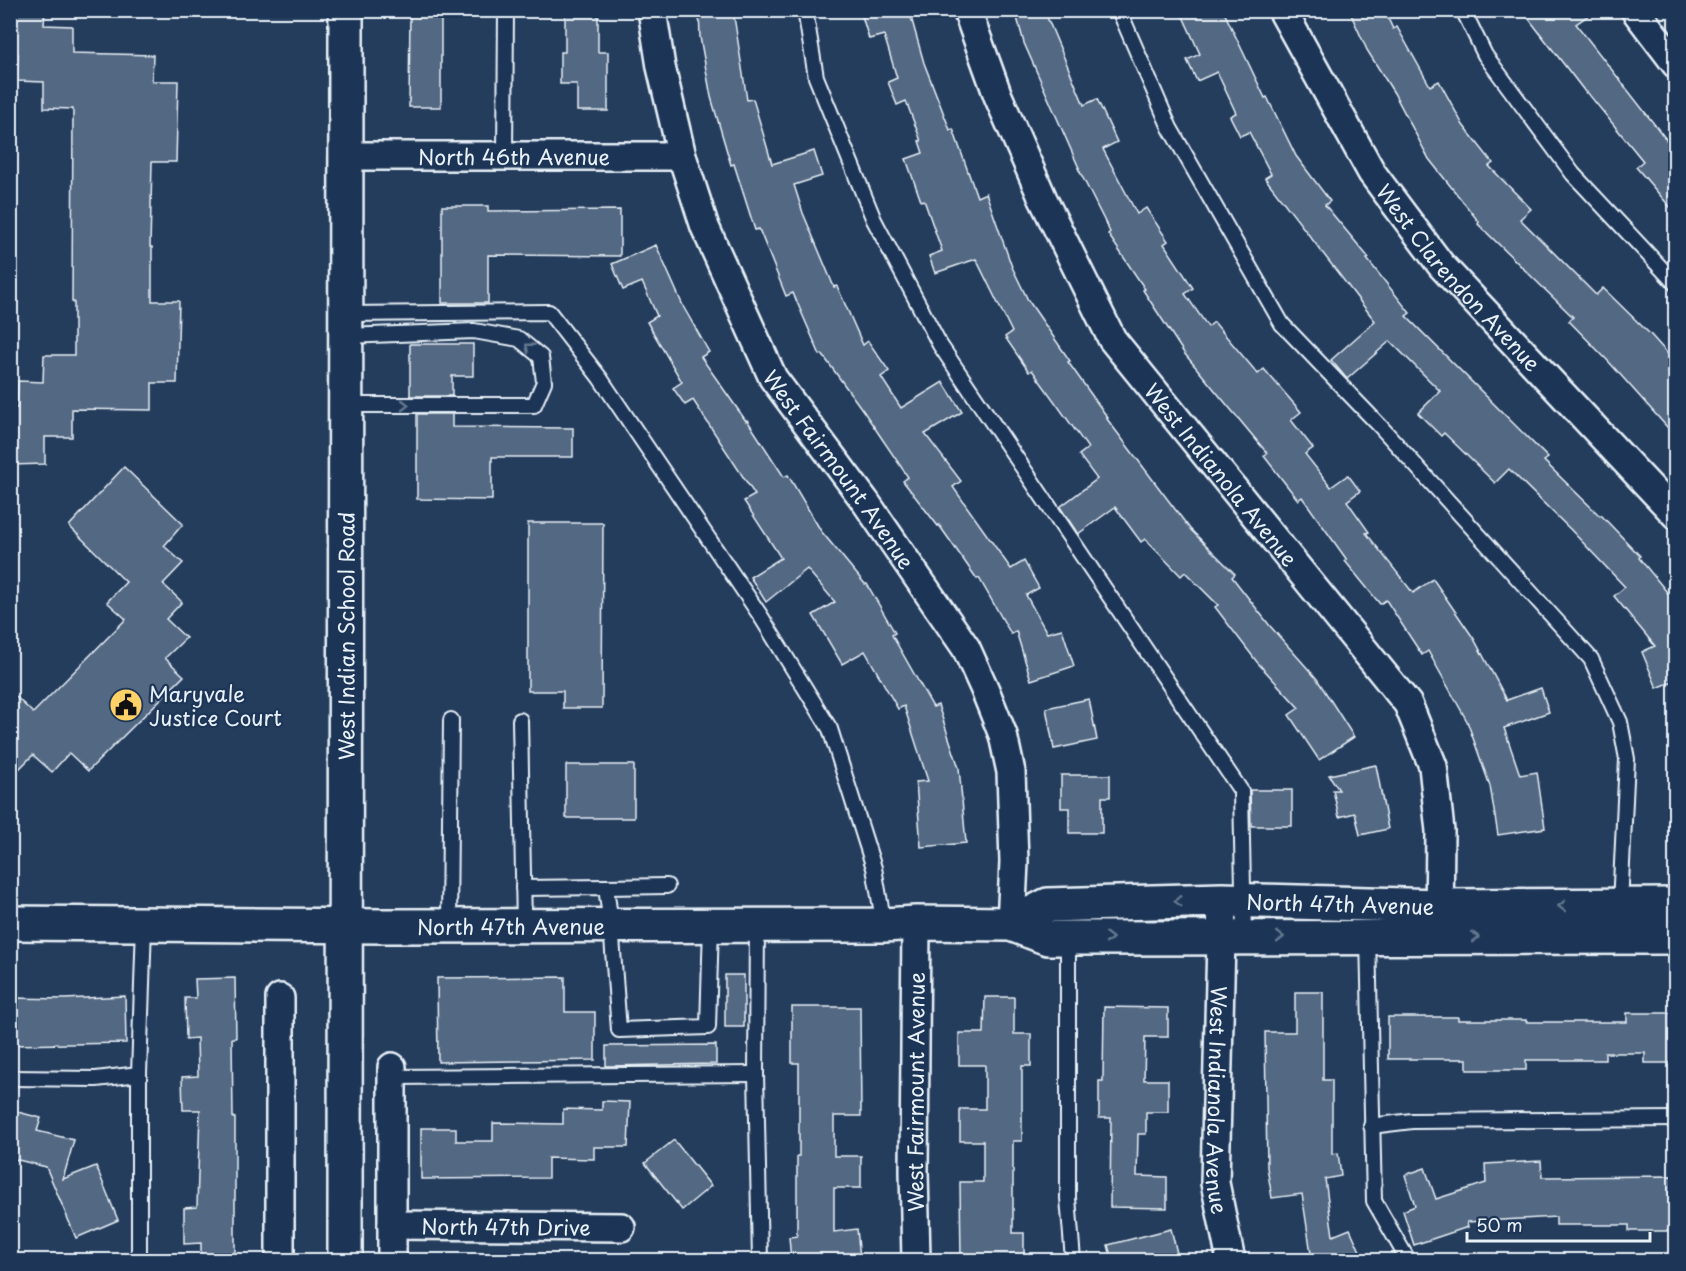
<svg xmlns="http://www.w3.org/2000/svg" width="1686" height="1271" font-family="'Playpen Sans',sans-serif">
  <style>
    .building { fill: #536782; stroke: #e8f1f8; stroke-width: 1.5 }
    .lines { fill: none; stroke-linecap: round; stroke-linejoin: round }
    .lane-casing { stroke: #e8f1f8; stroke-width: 18 }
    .street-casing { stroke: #e8f1f8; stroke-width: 32 }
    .secondary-casing { stroke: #e8f1f8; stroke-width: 38 }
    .lane { stroke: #1d3557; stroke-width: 14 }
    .street { stroke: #1d3557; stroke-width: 27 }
    .secondary { stroke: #1d3557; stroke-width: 33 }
    .oneway { stroke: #64778f }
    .labels { text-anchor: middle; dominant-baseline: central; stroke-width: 4.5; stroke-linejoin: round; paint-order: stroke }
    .street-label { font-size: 21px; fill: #e8f1f8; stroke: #1d3557 }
    .poi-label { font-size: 21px; fill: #e8f1f8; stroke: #1d3557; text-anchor: start }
  </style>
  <rect width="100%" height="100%" fill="#253d5d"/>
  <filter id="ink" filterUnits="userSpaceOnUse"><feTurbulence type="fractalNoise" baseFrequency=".0167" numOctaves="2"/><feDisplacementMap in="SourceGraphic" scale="12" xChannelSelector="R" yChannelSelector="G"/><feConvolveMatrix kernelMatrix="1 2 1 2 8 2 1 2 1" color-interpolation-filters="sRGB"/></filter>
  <g filter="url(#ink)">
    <g class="building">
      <path d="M10,10H45L44,25L72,26V53L153,55L152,81H178L176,162H152L150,247H152V301H179L177,383H152V410L72,409V437H45V464L10,465V408H17L18,381L43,382L44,355H74V302H72L73,109L44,108V82L17,81L18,54H10Z"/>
      <path d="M410,10H441V107H409Z"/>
      <path d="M565,10H598V52H608V111H577V84H560V52H565Z"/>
      <path d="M699,10H733L747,100L753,99L772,164L814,151L822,176L794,185L803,213L834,287L837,286L863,345L868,341L889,371L881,377L901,408L943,382L962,412L925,434L961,481L953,487L1011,569L1024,561L1039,588L1026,595L1047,633L1062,629L1074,666L1031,680L1016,631L1011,634L979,578L977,579L939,525L938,526L903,481L908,477L864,412L822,354L820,355L793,293L786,296L759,229L755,230L734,164L731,165L711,97L700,37Z"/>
      <path d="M883,10H909L924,63L950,130L953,129L977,197L986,193L1012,267L1028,300L1070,361L1068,362L1108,418L1107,419L1190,529L1235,574L1232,577L1270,626L1317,679L1354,737L1319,760L1289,715L1299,708L1257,662L1215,607L1218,605L1185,572L1181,576L1145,539L1141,542L1115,507L1078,534L1060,507L1097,479L1079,455L1088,448L1032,370L1029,372L1005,337L1012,332L976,259L935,273L929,256L942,251L924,200L921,201L906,159L923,153L919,141H921L906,101L897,105L888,82L897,78L884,35L869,39L862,16Z"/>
      <path d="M1015,10H1044L1084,105L1097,99L1117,142L1103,149L1137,214L1146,208L1168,241L1164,244L1193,288L1185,294L1208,327L1214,322L1258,374L1264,369L1301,412L1291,420L1313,448L1305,454L1331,487L1348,475L1360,491L1347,501L1369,532L1366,533L1413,593L1433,579L1474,639L1507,700L1541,688L1549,712L1504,728L1520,775L1537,772L1545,828L1498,835L1490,786L1467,721L1428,651L1422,655L1386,600L1380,604L1345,561L1347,560L1302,497L1298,500L1264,456L1267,453L1184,353L1143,290L1145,289L1108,234L1110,232L1078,168H1079L1024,43Z"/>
      <path d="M1180,10H1223L1265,98L1267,97L1296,156L1330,201L1325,205L1369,258L1367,259L1410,313L1406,316L1548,458L1544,461L1600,516L1601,515L1640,556L1639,558L1676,603V680L1657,688L1642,652L1655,646L1614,596L1625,587L1571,530L1509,469L1495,483L1444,433L1441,436L1418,413L1440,391L1390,341L1347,379L1331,360L1375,321L1265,178L1271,174L1249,132L1240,136L1230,116L1236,113L1217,72L1197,81L1187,60L1200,54Z"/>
      <path d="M1349,10H1384L1393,29L1397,27L1430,86L1439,81L1463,125L1493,163L1489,166L1531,209L1520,219L1596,295L1603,288L1651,335L1676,363V437L1609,362L1569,321L1573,317L1478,224L1479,222L1429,159L1394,93L1367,50Z"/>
      <path d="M1522,10H1596L1576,24L1676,152V214L1636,167L1643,161L1587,92L1586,93Z"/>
      <path d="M442,206H488V211L620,210V256L488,255V303H442Z"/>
      <path d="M656,245L684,308L709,352L701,357L746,421L747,420L784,477L788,475L821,531L865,584H867L895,633L892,635L933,707L938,705L959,768L966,843L921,847L916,782L928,781L904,706L898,709L865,651L842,664L813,615L835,602L807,569L766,602L750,577L781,558L744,501L755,495L693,400L685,405L673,388L682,382L647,322L657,316L642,282L623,290L612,264Z"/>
      <path d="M410,344H473V376H452V396H410Z"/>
      <path d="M417,414H452V427L573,428V457H492V500L417,499Z"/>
      <path d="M124,467L183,524L164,546L183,563L163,584L182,602L166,619L186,638L165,658L184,676L88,771L69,753L52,772L33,755L10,778V691L33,713L126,619L107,602L126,582L69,526Z"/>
      <path d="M528,523H603L602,708H563V691H528Z"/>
      <path d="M1089,699L1097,740L1054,749L1046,708Z"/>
      <rect x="566" y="765" width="68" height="53"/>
      <path d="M1376,765L1388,829L1360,835L1355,813L1339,817L1333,790H1339L1329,775Z"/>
      <path d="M1061,775H1110V797H1102V833H1069V808H1061Z"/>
      <path d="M1250,790H1292V826H1251Z"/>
      <rect x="725" y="975" width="19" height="52"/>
      <path d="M565,977V1012H595V1060L438,1062L437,978Z"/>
      <path d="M235,978L236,1038H232L233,1118H235V1260H201V1243L184,1244V1208L197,1207L200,1110H183L182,1077L198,1076L197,1038L186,1039L185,998H196L195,979Z"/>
      <path d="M1295,992H1323V1080H1332V1154L1338,1153L1341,1176L1325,1179L1333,1236L1350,1229L1364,1260H1312L1302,1194L1272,1198L1267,1167L1265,1032H1295Z"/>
      <path d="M125,996L126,1043L10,1045V998L65,999Z"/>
      <path d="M985,997H1014V1034H1031V1066H1022V1141H1013V1233H1024V1260H961L960,1182H983V1141H960V1109H985V1065H959V1033H984Z"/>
      <path d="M792,1007H860L861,1116H834V1156H861V1188H834V1232L857,1229L860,1258L791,1260L789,1237L797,1236V1156H799V1063H792Z"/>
      <path d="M1104,1007L1168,1008V1037H1145L1144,1080H1168V1112H1146V1134H1138L1137,1176L1167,1177V1208L1110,1207L1111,1118H1099V1081H1103Z"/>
      <path d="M1627,1013H1676V1063H1645V1053H1605V1060H1526V1070H1467V1059H1388V1017H1458V1020H1526V1022H1627Z"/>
      <path d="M716,1045V1064L606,1066V1046Z"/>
      <path d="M602,1101L630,1102L628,1147H594V1159L548,1158V1178L421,1179V1128H456V1141H493V1123L563,1124V1109L602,1110Z"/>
      <path d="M10,1110L41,1118L37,1131L74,1140L63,1179L96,1166L118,1220L76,1238L46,1167L10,1158Z"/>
      <path d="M674,1140L711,1186L682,1210L645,1163Z"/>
      <path d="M1541,1161L1542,1177L1676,1176V1231H1629V1225H1556V1217L1467,1222L1468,1227L1414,1245L1403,1211L1415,1206L1405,1175L1425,1168L1436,1199L1486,1183L1485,1164Z"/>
      <path d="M1171,1229L1178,1257L1165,1260H1112L1108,1245Z"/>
    </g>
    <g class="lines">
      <defs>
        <g id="lane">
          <path d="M805,10L816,77L874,220L940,345L1241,791L1244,937"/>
          <path d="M1119,10L1170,128L1282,324L1380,426L1591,659L1620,722L1627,759L1620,905"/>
          <path d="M1463,10L1485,55L1573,174L1676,284"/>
          <path d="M505,156L506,10"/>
          <path d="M346,314L549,312L600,378L760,615L830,729L874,868L884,925"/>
          <path d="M346,336L474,331L519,339L541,357L544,382L534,405H346"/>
          <path d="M520,720L524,925"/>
          <path d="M606,887L667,886"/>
          <path d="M523,888L606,887L611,925L619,1030L708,1027L711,925"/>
          <path d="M757,925L756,1074L760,1260"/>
          <path d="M449,926L451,720"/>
          <path d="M1368,937L1374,1201L1408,1260"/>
          <path d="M1068,938V1198L1073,1260"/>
          <path d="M392,1077L756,1074"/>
          <path d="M10,1078L96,1079L139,1074"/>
          <path d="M1371,1126L1412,1121L1676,1119"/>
          <path d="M139,1260V1074L144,925"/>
        </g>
        <g id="street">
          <path id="s1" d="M652,10L661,67L682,156L705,227L773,378L865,501L966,648L985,690L1003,735L1011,772L1014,862L1011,924"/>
          <path id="s2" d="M967,10L998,96L1043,199L1112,339L1408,704L1433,766L1440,831L1439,927"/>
          <path id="s3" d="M1282,10L1372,173L1441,265L1676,515"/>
          <path d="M1635,10L1676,64"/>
          <path id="s4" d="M346,156H682"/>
          <path id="s5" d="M1222,900L1215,1183L1230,1256L1232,1260"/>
          <path d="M280,998V1260"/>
          <path id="s6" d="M392,1225L621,1227"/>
          <path d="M392,1260V1067"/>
          <path id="s7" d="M916,1260L914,1171L916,923"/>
        </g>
        <g id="secondary">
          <path id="s8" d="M10,923L386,926L884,925L916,923L1011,924L1048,938L1676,937"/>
          <path id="s9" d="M1011,924L1048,905L1222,900L1440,906L1676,905"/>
          <path id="s10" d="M345,1260L346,10"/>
        </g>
      </defs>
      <use href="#lane" class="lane-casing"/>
      <use href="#street" class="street-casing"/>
      <use href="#secondary" class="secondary-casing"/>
      <use href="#lane" class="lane"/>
      <use href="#street" class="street"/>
      <use href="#secondary" class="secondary"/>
    </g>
    <defs><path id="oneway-chevron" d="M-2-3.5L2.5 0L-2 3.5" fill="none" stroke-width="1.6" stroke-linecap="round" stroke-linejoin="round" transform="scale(1.5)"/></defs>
    <g class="oneway">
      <use href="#oneway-chevron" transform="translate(529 347) rotate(-141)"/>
      <use href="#oneway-chevron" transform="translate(405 405)"/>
      <use href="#oneway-chevron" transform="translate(1178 901) rotate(178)"/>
      <use href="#oneway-chevron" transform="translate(1562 906) rotate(180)"/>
      <use href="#oneway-chevron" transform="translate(1280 937)"/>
      <use href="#oneway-chevron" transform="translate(1475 937)"/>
      <use href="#oneway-chevron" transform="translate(1109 938)"/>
    </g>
  </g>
  <defs>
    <symbol id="civic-disc" viewBox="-11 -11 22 22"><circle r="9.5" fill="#ffd166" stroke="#1d3557"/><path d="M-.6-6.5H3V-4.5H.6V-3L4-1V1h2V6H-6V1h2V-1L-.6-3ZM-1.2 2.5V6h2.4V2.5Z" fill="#111"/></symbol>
  </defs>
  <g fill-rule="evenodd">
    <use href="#civic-disc" x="107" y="686" width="38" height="38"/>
  </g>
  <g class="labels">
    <g class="street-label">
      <text stroke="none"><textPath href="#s4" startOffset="168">North 46th Avenue</textPath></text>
      <text stroke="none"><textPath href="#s3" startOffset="322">West Clarendon Avenue</textPath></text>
      <text stroke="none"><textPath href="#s1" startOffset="502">West Fairmount Avenue</textPath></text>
      <text stroke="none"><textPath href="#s2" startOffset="534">West Indianola Avenue</textPath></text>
      <text stroke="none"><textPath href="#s10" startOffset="624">West Indian School Road</textPath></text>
      <text stroke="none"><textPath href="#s9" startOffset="334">North 47th Avenue</textPath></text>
      <text stroke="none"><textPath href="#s8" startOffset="501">North 47th Avenue</textPath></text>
      <text stroke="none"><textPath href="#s7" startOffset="168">West Fairmount Avenue</textPath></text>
      <text stroke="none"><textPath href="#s5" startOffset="200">West Indianola Avenue</textPath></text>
      <text stroke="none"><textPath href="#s6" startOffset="114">North 47th Drive</textPath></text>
    </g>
    <g class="poi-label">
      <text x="149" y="693">Maryvale<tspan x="149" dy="24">Justice Court</tspan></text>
    </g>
  </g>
  <rect width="1686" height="1271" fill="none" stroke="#1d3557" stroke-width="36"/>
  <rect x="18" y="18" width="1650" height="1235" fill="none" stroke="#e8f1f8" stroke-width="2" filter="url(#ink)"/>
  <path d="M1467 1232v9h183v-9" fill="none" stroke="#e8f1f8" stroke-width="3"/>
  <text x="1476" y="1232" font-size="18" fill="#e8f1f8" stroke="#1d3557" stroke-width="4.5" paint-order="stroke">50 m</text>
</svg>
